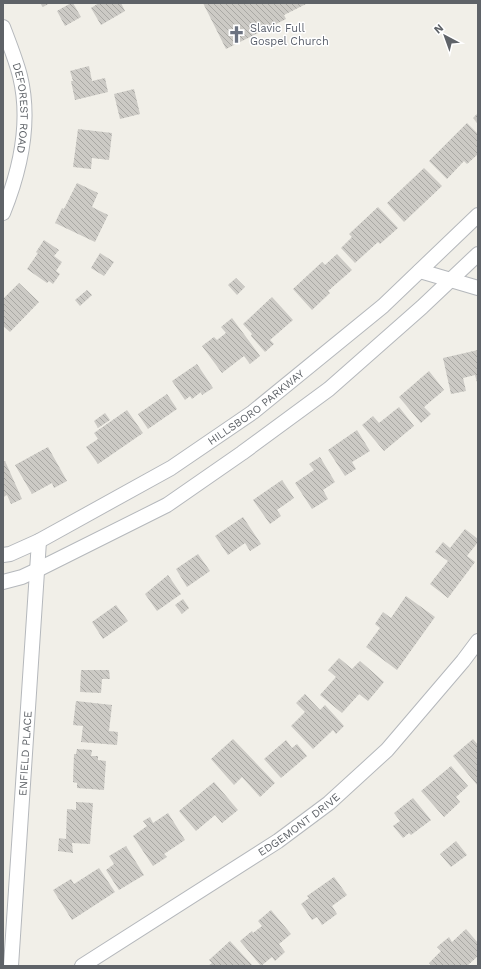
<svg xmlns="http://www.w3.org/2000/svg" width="481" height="969" font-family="'Work Sans',sans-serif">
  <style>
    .building { fill: url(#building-back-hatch) }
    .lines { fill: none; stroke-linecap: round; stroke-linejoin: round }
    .minor-casing { stroke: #b5b8bc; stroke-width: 16 }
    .minor { stroke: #fff; stroke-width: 14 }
    .labels { text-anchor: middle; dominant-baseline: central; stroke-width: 3; stroke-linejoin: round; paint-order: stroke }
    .worship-label { font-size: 11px; fill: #5b616d; stroke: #fff; text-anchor: start }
    .street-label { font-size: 11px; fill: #5f6368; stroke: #fff }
  </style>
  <defs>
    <pattern id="building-back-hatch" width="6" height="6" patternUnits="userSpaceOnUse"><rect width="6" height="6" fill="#cccac5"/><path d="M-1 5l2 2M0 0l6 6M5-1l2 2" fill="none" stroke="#a9a8a4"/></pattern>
  </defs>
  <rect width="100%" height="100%" fill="#f1efe8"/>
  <g class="building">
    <path d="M40,3H50L43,7Z"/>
    <path d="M71,3H73L81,17L65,26L57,11Z"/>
    <path d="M99,3H121L125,11L101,25L91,8Z"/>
    <path d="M203,3H308L284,15L286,19L226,49Z"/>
    <path d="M89,66L92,81L105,78L108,92L75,100L71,81H73L70,71Z"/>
    <path d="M134,89L140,114L120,119L114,94Z"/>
    <path d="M478,113V124L473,118Z"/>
    <path d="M467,123L478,134V154L467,164L464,161L447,179L429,161Z"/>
    <path d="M78,129L112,133L109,160L92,158L91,169L73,167Z"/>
    <path d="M424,168L442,186L404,222L387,203Z"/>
    <path d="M77,183L98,193L92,207L108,215L95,242L55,223L62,208L64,209Z"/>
    <path d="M378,207L398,228L380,244L378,242L355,263L341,248L352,237L349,234Z"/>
    <path d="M44,240L59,250L54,256L62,262L56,271L60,274L53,284L49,281L47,283L27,269L38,253L36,252Z"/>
    <path d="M100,253L114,262L104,276L91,268Z"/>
    <path d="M337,254L352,270L328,291L330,293L312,310L293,289L322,262L325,265Z"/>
    <path d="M236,278L245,287L237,295L228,285Z"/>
    <path d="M19,283L39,302L10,332L3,326V299Z"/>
    <path d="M87,290L92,295L80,306L75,300Z"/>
    <path d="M272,297L293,320L270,340L274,344L265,352L251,336L252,334L243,324Z"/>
    <path d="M232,318L260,356L250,364L244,356L222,373L202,346L214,337L217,340L226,333L221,327Z"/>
    <path d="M478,350V386L475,375L463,378L466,391L451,394L443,358Z"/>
    <path d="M197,364L213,388L202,395L201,392L192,399L190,396L185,400L172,381Z"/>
    <path d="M429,371L444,390L424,407L431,414L421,423L399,397Z"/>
    <path d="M167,394L177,409L148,429L138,414Z"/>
    <path d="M399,407L414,426L384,451L362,425L373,416L379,423Z"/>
    <path d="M127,410L143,433L98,464L86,447L98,439L94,433Z"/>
    <path d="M105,413L110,420L98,428L94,421Z"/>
    <path d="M357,430L370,451L352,462L356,469L345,476L328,450Z"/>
    <path d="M48,447L67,481L54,488L52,483L32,494L15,465Z"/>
    <path d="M320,457L335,482L323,490L328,499L312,509L295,483L314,470L309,464Z"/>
    <path d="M3,461H5L22,499L11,504L7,495L3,497Z"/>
    <path d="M282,480L294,498L277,510L281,516L270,524L253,500Z"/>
    <path d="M243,517L261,544L250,551L245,543L228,555L215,536Z"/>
    <path d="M465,529L478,539V542L467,556L475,562L448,598L430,584L448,561L435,552L443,542L450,548Z"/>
    <path d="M198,554L210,571L187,587L176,569Z"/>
    <path d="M168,575L181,594L157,611L145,594Z"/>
    <path d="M406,596L435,617L397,670L366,647L380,628L375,624L383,612L391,618Z"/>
    <path d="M183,599L189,608L182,614L175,605Z"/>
    <path d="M116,605L128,621L103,639L92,622Z"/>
    <path d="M339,658L352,669L360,661L384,682L368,701L359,694L342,713L320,695L336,677L328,670Z"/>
    <path d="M81,670H109L110,679H102L101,693L80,692Z"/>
    <path d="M305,694L320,710L325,705L344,726L336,734L333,730L313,749L291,726L305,712L296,703Z"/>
    <path d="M76,701L112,705L109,731L118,732L117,745L81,742L83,726L73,725Z"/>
    <path d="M233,739L275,783L260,797L242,777L234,785L211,759Z"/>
    <path d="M473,739L478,745V786L453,756Z"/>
    <path d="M286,740L292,748L297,744L307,756L281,778L264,759Z"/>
    <path d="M77,749L92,750L91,756H98V760L106,761L104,790L77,788V783L73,782L74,754H76Z"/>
    <path d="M451,766L468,786L456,797L460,802L444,817L421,791Z"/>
    <path d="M214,782L238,810L222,823L215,815L196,831L179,811Z"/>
    <path d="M413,798L431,820L411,835L409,833L403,838L393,826L400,821L394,813Z"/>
    <path d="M76,802L93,803L90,844L72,843L73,853L58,851L59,838L66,839L67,809L76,810Z"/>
    <path d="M168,813L185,840L164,854L167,857L153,866L133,836L147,826L143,821L150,817L153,823Z"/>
    <path d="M456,841L467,855L451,867L440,854Z"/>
    <path d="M126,846L144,875L119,890L106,870L114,864L109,856Z"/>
    <path d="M99,868L115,892L72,920L53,890L71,879L74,884Z"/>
    <path d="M334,877L347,895L332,906L337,914L322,925L317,917L312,920L301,904L309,898L307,896Z"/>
    <path d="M271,910L291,934L279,944L285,952L275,961L272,957L261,966L240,941L252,931L253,933L262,926L258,921Z"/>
    <path d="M466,929L478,943V956L467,966H432L429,963L441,951L437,947L449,937L452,942Z"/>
    <path d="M230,941L253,966H208L212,963L209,960Z"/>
  </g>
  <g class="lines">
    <defs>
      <g id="minor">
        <path id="s1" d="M3,27C9,43 16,60 20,76C31,121 20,171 3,213"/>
        <path d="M420,271L478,288"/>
        <path id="s2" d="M3,555L10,554L39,541L171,468L253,412L383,306L478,215"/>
        <path d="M3,582L22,577L37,570L167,505L242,453L329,389L422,307L478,254"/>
        <path id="s3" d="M11,966L39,541"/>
        <path id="s4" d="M82,966L278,841L329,803L387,750L463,661L478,641"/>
      </g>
    </defs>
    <use href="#minor" class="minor-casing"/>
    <use href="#minor" class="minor"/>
  </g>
  <defs>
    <symbol id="church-bare" viewBox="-9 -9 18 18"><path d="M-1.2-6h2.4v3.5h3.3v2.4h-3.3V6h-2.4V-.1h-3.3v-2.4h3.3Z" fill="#6b7280" stroke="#fff" stroke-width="2.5" paint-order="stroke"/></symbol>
  </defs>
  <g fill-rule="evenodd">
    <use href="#church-bare" x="224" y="22" width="25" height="25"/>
  </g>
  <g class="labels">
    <g class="worship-label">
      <text x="250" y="28">Slavic Full<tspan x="250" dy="13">Gospel Church</tspan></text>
    </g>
    <g class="street-label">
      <text stroke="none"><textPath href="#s1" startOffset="84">DEFOREST ROAD</textPath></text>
      <text stroke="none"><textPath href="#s2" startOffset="294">HILLSBORO PARKWAY</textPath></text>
      <text stroke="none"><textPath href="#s3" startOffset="213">ENFIELD PLACE</textPath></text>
      <text stroke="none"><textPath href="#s4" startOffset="259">EDGEMONT DRIVE</textPath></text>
    </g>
  </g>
  <rect width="481" height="969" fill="none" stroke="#5f6368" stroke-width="8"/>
  <g transform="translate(445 36) rotate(319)" stroke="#ffffff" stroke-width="3" paint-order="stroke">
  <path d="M0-3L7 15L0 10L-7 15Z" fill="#5f6368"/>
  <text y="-6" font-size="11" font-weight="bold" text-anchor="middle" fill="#5f6368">N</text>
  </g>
</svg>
